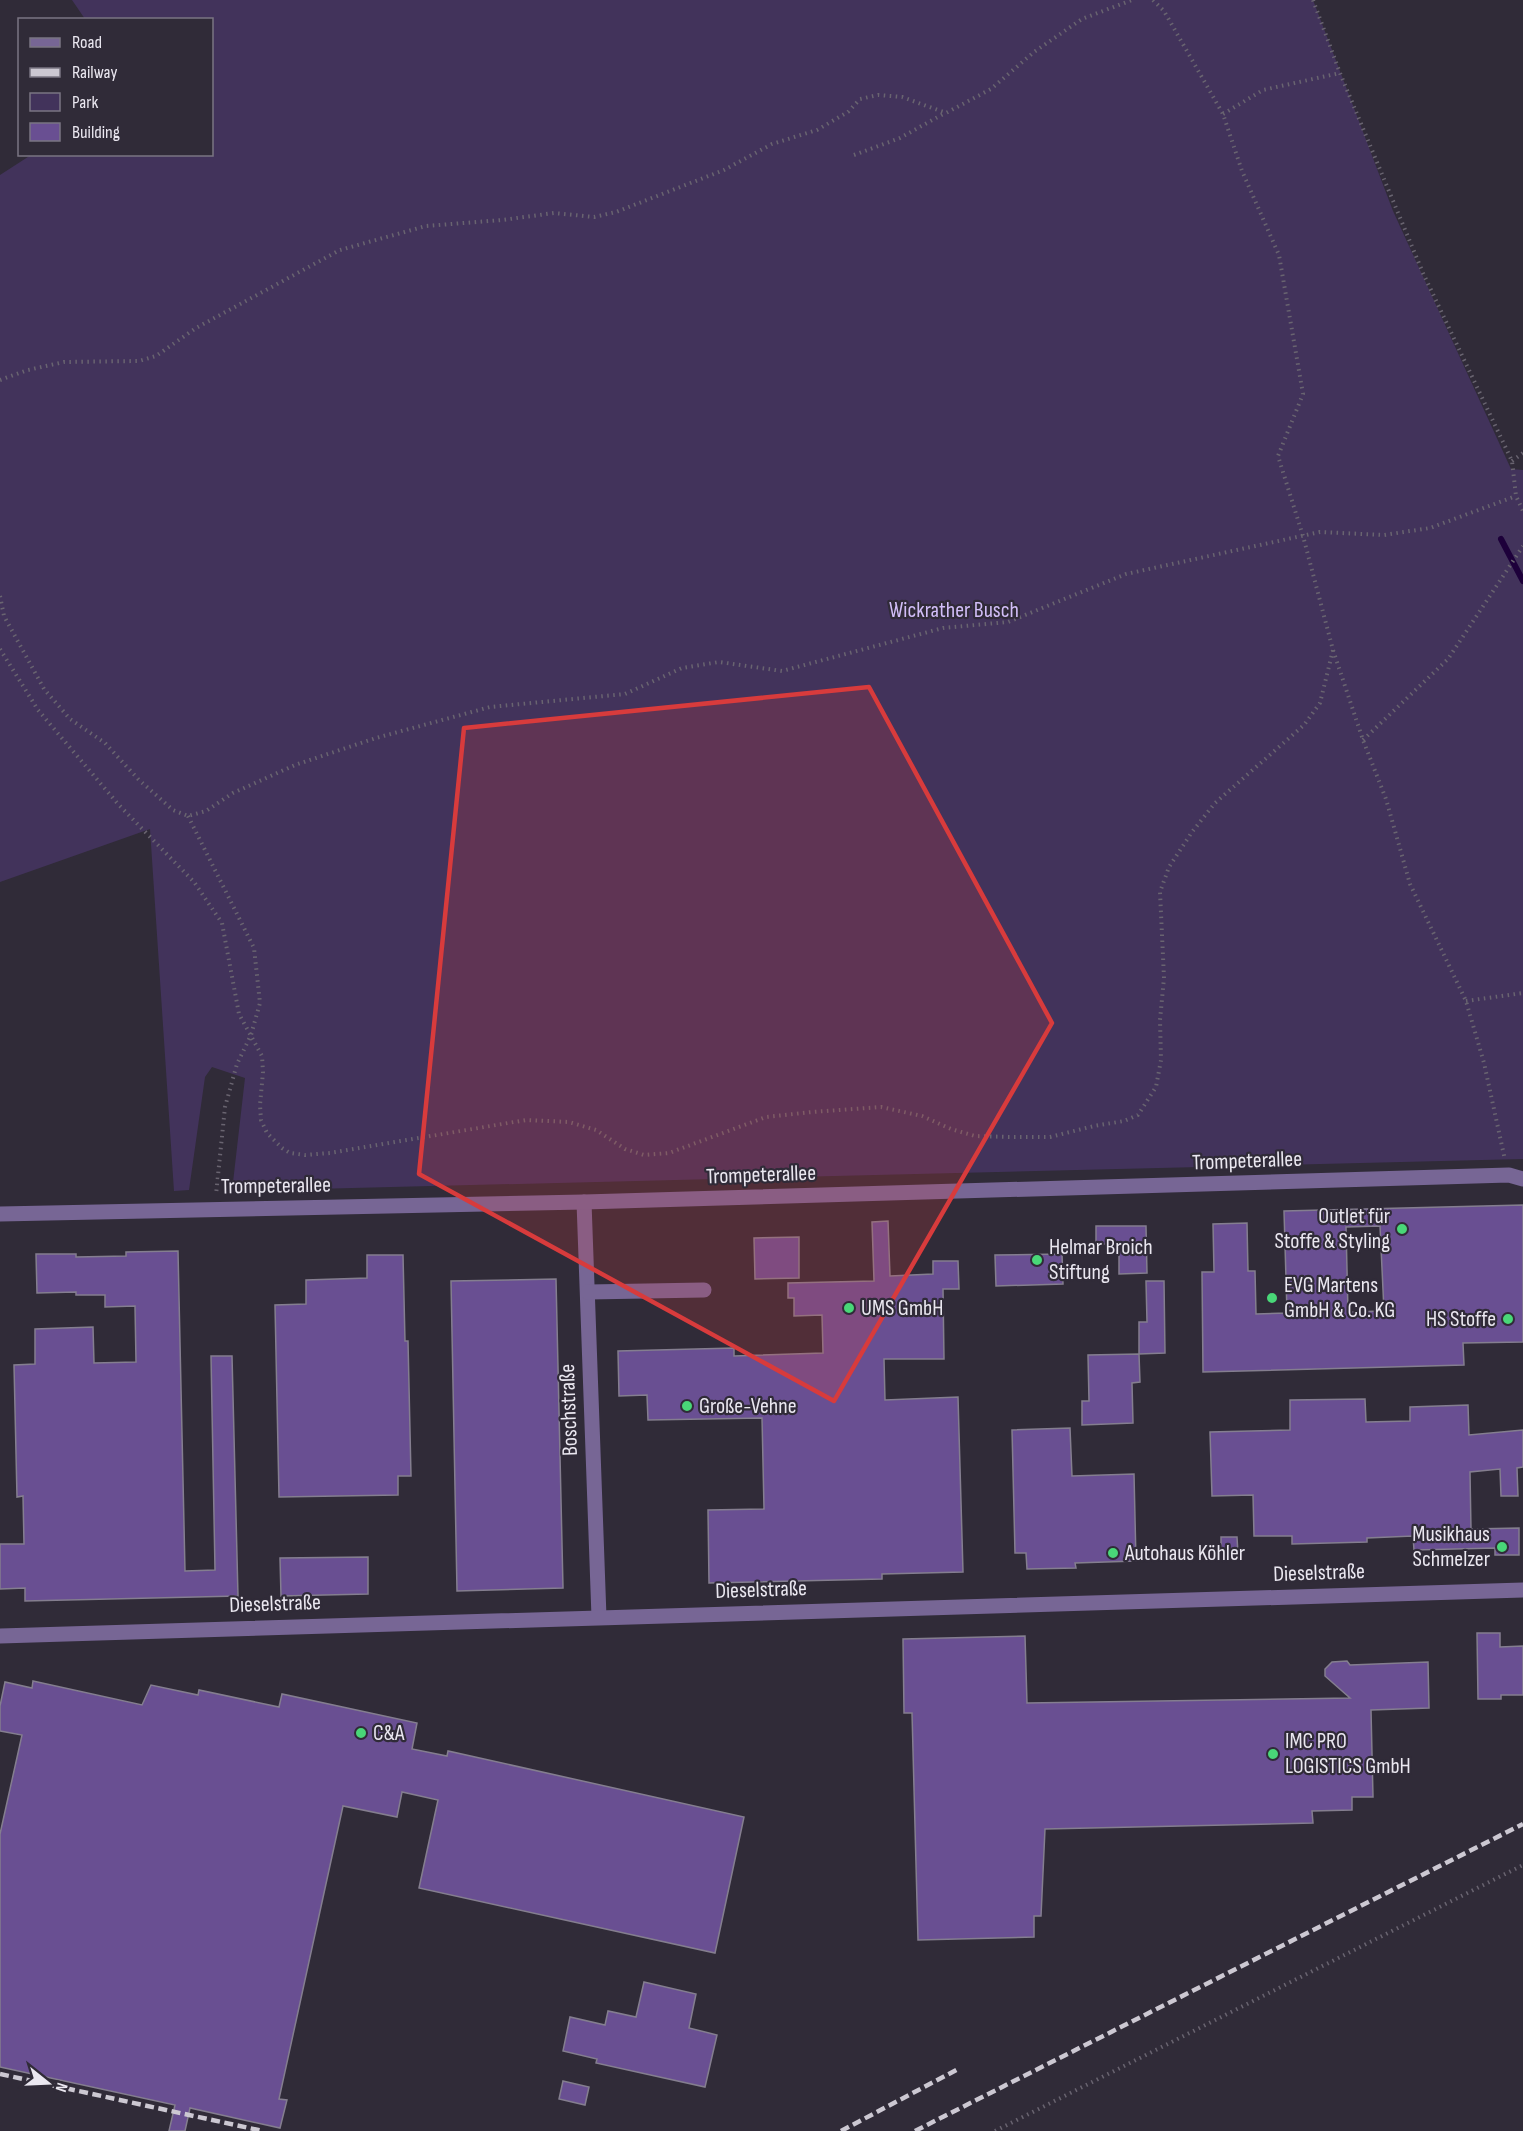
<svg xmlns="http://www.w3.org/2000/svg" width="1523" height="2131" font-family="'Sofia Sans Condensed',sans-serif">
  <style>
    .green { fill: #42335b }
    .lines { fill: none; stroke-linecap: round; stroke-linejoin: round }
    .stream { stroke: #1d003a; stroke-width: 6 }
    .building { fill: #694f92; stroke: #847e8f; stroke-width: 1.5; fill-rule: evenodd }
    .path { stroke: #696470; stroke-width: 4; stroke-dasharray: 1.5 4.5; stroke-linecap: butt }
    .minor { stroke: #776695; stroke-width: 15 }
    .rail { stroke: #ccc8d2; stroke-width: 4.5; stroke-dasharray: 9 4.5; stroke-linecap: butt }
    .marked { fill: #d83b3c; fill-opacity: 0.2; stroke: #d83b3c; stroke-width: 4.5; stroke-linejoin: round }
    .poi-dot { fill: #49d778; stroke: #302b38; stroke-width: 2 }
    .labels { text-anchor: middle; dominant-baseline: central; stroke-width: 4.5; stroke-linejoin: round; paint-order: stroke }
    .park-label { font-size: 22px; fill: #d2bef8; stroke: #302b38 }
    .street-label { font-size: 22px; fill: #eae7f0; stroke: #302b38 }
    .poi-label { font-size: 22px; fill: #eae7f0; stroke: #302b38; text-anchor: start }
  </style>
  <rect width="100%" height="100%" fill="#302b38"/>
  <path class="green" d="M72,0H1313L1393,211L1511,469L1523,470V1159L232,1191L245,1078L212,1067L205,1077L189,1190L174,1191L150,829L0,882V175L31,155L212,154V20L85,19Z"/>
  <g class="lines">
    <path class="stream" d="M1501,539L1523,581"/>
  </g>
  <g class="building">
    <path d="M1523,1205V1342L1463,1343L1464,1365L1203,1372L1202,1272H1214L1213,1224L1247,1223L1248,1271H1255L1256,1314L1287,1313L1284,1211ZM1380,1226L1384,1311L1348,1312L1346,1227Z"/>
    <path d="M888,1221L890,1276L933,1274V1261H958L959,1289H943L944,1359H884L885,1400L958,1397L963,1572L882,1574V1579L709,1583L708,1510L764,1509L762,1418L648,1420L647,1395L619,1396L618,1351L734,1348V1356L823,1353L822,1315L794,1316V1298H788V1283L874,1281L872,1222Z"/>
    <path d="M1096,1226H1146L1147,1273L1119,1274V1244H1096Z"/>
    <path d="M799,1237V1278L755,1279L754,1238Z"/>
    <path d="M178,1251L185,1571L215,1570L211,1356H232L238,1596L25,1601V1588L0,1589V1544H24L23,1496L17,1497L14,1365L35,1364V1329L93,1327L94,1363L136,1362L135,1306L105,1307V1295H76V1292L37,1293L36,1254H76V1257L126,1256V1252Z"/>
    <path d="M1062,1254L1063,1284L996,1286L995,1255Z"/>
    <path d="M367,1255H403L405,1341H408L411,1476H398V1495L279,1497L275,1305L306,1304V1280L367,1278Z"/>
    <path d="M556,1279L563,1588L457,1591L451,1281Z"/>
    <path d="M1146,1281H1164L1165,1353L1139,1354V1322H1147Z"/>
    <path d="M1139,1354L1140,1382L1132,1383L1133,1423L1082,1425V1401H1089L1088,1355Z"/>
    <path d="M1365,1399L1366,1422L1410,1421V1407L1468,1405L1469,1435L1523,1430V1467L1517,1468L1518,1496H1501L1500,1469L1470,1472L1471,1529L1519,1528V1555H1495V1548L1414,1550L1413,1536L1367,1538V1542L1292,1544V1536H1254L1253,1495L1212,1496L1210,1432L1290,1430V1400Z"/>
    <path d="M1070,1428L1072,1476L1134,1474L1136,1561L1075,1563L1076,1568L1027,1569L1026,1553H1015L1012,1430Z"/>
    <path d="M1221,1537H1237L1238,1554L1221,1555Z"/>
    <path d="M368,1557V1594L281,1596L280,1558Z"/>
    <path d="M1477,1633H1500V1647L1523,1646V1695H1501V1699H1478Z"/>
    <path d="M1025,1636L1027,1703L1350,1698L1325,1676V1669L1332,1662L1347,1661L1350,1665L1428,1662L1429,1708L1371,1710L1373,1797H1352V1810L1312,1811L1313,1823L1045,1829L1041,1916H1034V1937L918,1940L912,1713H904L903,1639Z"/>
    <path d="M33,1681L142,1705L151,1685L198,1695L199,1690L279,1707L282,1694L417,1723L412,1749L447,1756L448,1751L744,1817L715,1953L419,1888L438,1800L402,1792L397,1817L343,1806L279,2099L287,2100L280,2128L190,2108L185,2131H169L175,2105L0,2067V1834L22,1735L0,1731V1706L5,1682L32,1688Z"/>
    <path d="M644,1982L696,1994L689,2028L717,2035L705,2087L596,2063L597,2059L563,2051L570,2017L605,2025L608,2011L636,2017Z"/>
    <path d="M563,2081L589,2087L585,2105L559,2099Z"/>
  </g>
  <g class="lines">
    <g class="path">
      <path d="M1153,0L1164,11L1223,114L1242,171L1279,255L1303,394L1278,456L1303,536L1333,650L1363,740L1386,799L1410,884L1466,1001L1484,1063L1505,1160"/>
      <path d="M1313,0L1340,73L1423,273L1512,461L1516,496L1523,511"/>
      <path d="M1223,114L1263,90L1340,73"/>
      <path d="M854,155L900,138L945,113"/>
      <path d="M0,380L28,370L64,362L139,361L156,356L196,328L340,250L426,226L502,220L554,213L594,217L616,212L724,170L772,144L817,130L848,112L860,99L878,95L902,97L946,113L991,89L1034,52L1082,19L1132,0"/>
      <path d="M1512,461L1523,453"/>
      <path d="M0,596L4,616L44,689L70,719L105,743L139,780L173,810L188,816L206,811L233,793L295,765L376,738L490,707L625,694L682,668L719,662L782,671L943,628L1008,622L1126,574L1320,532L1384,535L1430,528L1516,496"/>
      <path d="M0,649L38,710L118,804L194,882L222,923L239,1014L262,1056L263,1072L260,1105L261,1120L267,1133L282,1148L290,1153L305,1155L330,1153L526,1120L569,1122L596,1130L625,1149L644,1155L669,1153L766,1117L812,1112L881,1107L922,1116L951,1129L975,1136L1009,1137H1050L1094,1126L1124,1121L1138,1115L1156,1087L1161,1060L1160,1020L1164,978L1160,892L1169,867L1192,832L1215,803L1304,725L1320,703L1333,650"/>
      <path d="M1363,740L1448,659L1523,546"/>
      <path d="M188,816L254,948L260,1003L251,1035L237,1064L225,1107L216,1195"/>
      <path d="M1466,1001L1523,993"/>
      <path d="M995,2131L1523,1865"/>
    </g>
    <g class="minor">
      <path d="M584,1202L599,1617"/>
      <path d="M0,1214L584,1202L1509,1175L1523,1179"/>
      <path d="M588,1292L704,1290"/>
      <path d="M0,1636L1523,1590"/>
    </g>
    <g class="rail">
      <path d="M0,2074L263,2131"/>
      <path d="M841,2131L960,2068"/>
      <path d="M915,2131L1523,1824"/>
    </g>
  </g>
  <path class="marked" d="M869,687L1052,1023L834,1401L419,1174L464,728Z"/>
  <g class="poi-dot">
    <circle cx="1402" cy="1229" r="6"/>
    <circle cx="1037" cy="1260" r="6"/>
    <circle cx="1272" cy="1298" r="6"/>
    <circle cx="849" cy="1308" r="6"/>
    <circle cx="1508" cy="1319" r="6"/>
    <circle cx="687" cy="1406" r="6"/>
    <circle cx="1502" cy="1547" r="6"/>
    <circle cx="1113" cy="1553" r="6"/>
    <circle cx="361" cy="1733" r="6"/>
    <circle cx="1273" cy="1754" r="6"/>
  </g>
  <g class="labels">
    <g class="park-label">
      <text x="954" y="610">Wickrather Busch</text>
    </g>
    <g class="street-label">
      <text transform="translate(1247 1161) rotate(-2)">Trompeterallee</text>
      <text transform="translate(761 1175) rotate(-2)">Trompeterallee</text>
      <text transform="translate(276 1186) rotate(-1)">Trompeterallee</text>
      <text transform="translate(569 1410) rotate(-92)">Boschstraße</text>
      <text transform="translate(1319 1573) rotate(-2)">Dieselstraße</text>
      <text transform="translate(761 1590) rotate(-2)">Dieselstraße</text>
      <text transform="translate(275 1604) rotate(-2)">Dieselstraße</text>
    </g>
    <g class="poi-label">
      <text x="1390" y="1216" text-anchor="end">Outlet für<tspan x="1390" dy="25">Stoffe &amp; Styling</tspan></text>
      <text x="1049" y="1247">Helmar Broich<tspan x="1049" dy="25">Stiftung</tspan></text>
      <text x="1284" y="1285">EVG Martens<tspan x="1284" dy="25">GmbH &amp; Co. KG</tspan></text>
      <text x="861" y="1308">UMS GmbH</text>
      <text x="1496" y="1319" text-anchor="end">HS Stoffe</text>
      <text x="699" y="1406">Große-Vehne</text>
      <text x="1490" y="1534" text-anchor="end">Musikhaus<tspan x="1490" dy="25">Schmelzer</tspan></text>
      <text x="1125" y="1553">Autohaus Köhler</text>
      <text x="373" y="1733">C&amp;A</text>
      <text x="1285" y="1741">IMC PRO<tspan x="1285" dy="25">LOGISTICS GmbH</tspan></text>
    </g>
  </g>
  <rect x="18" y="18" width="195" height="138" fill="#302b38" stroke="#7a7682" stroke-width="1.5"/>
  <rect x="30" y="38" width="30" height="9" fill="#776695" stroke="#7a7682" stroke-width="1.5"/>
  <text x="72" y="48" font-size="18" fill="#eae7f0">Road</text>
  <rect x="30" y="68" width="30" height="9" fill="#ccc8d2" stroke="#7a7682" stroke-width="1.5"/>
  <text x="72" y="78" font-size="18" fill="#eae7f0">Railway</text>
  <rect x="30" y="93" width="30" height="18" fill="#42335b" stroke="#7a7682" stroke-width="1.5"/>
  <text x="72" y="108" font-size="18" fill="#eae7f0">Park</text>
  <rect x="30" y="123" width="30" height="18" fill="#694f92" stroke="#7a7682" stroke-width="1.5"/>
  <text x="72" y="138" font-size="18" fill="#eae7f0">Building</text>
  <g transform="translate(48 2083) rotate(108)" stroke="#302b38" stroke-width="4.5" paint-order="stroke">
  <path d="M0-4.5L10 22L0 15L-10 22Z" fill="#eae7f0"/>
  <text y="-9" font-size="16" font-weight="bold" text-anchor="middle" fill="#eae7f0">N</text>
  </g>
</svg>
